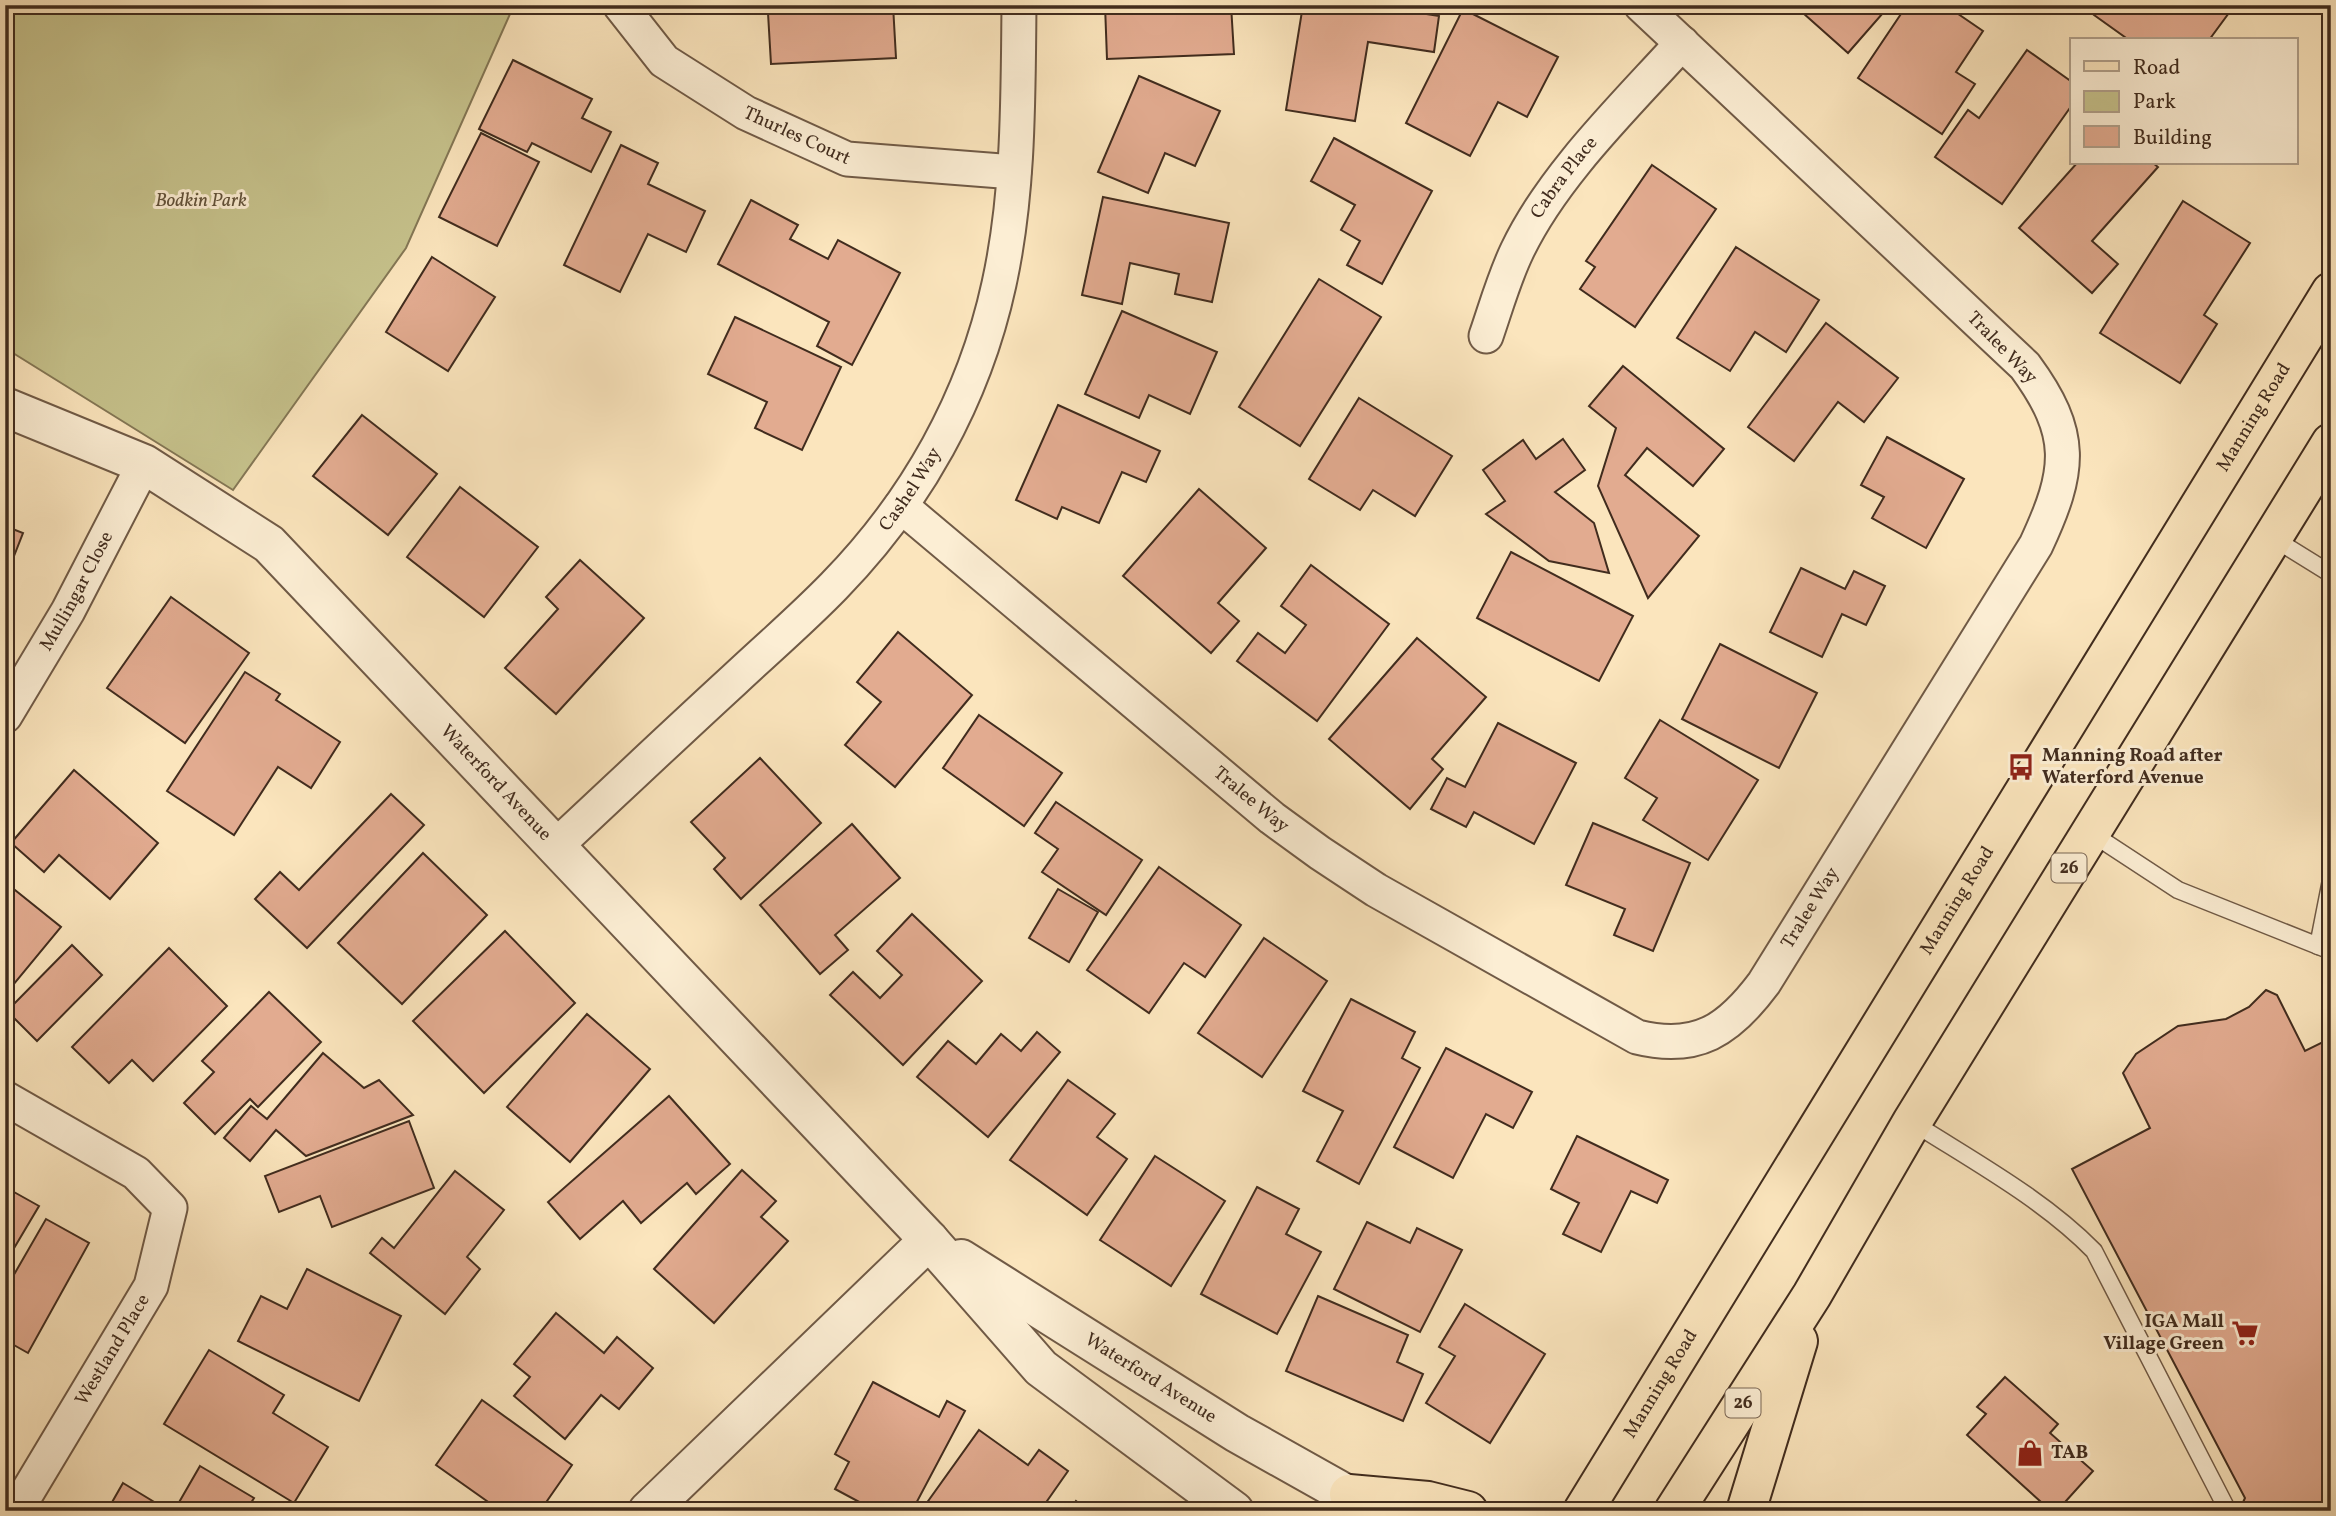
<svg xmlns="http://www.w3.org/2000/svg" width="2336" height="1516" font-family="Vollkorn,serif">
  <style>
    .green { fill: #c6c28c; stroke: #847755; stroke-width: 2 }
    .building { fill: #e2ab90; stroke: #412c1e; stroke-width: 2 }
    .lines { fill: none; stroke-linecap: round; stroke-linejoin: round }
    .service-casing { stroke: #705a46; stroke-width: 19 }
    .minor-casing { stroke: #705a46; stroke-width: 37 }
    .tertiary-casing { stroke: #705a46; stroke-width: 42 }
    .primary-casing { stroke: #412c1e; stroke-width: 42 }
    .service { stroke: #fceed4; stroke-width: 16 }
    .minor { stroke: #fceed4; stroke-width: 33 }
    .tertiary { stroke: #fceed4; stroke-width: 38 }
    .primary { stroke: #fbe5bd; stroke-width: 38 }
    .labels { text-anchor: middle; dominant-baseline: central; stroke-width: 6; stroke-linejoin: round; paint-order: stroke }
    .shield { fill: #fceed4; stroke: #796655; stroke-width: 2 }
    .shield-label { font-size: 18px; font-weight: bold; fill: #412c1e }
    .street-label { font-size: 19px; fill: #412c1e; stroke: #fceed4 }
    .park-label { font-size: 19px; font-style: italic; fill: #62523a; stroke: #fceed4 }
    .poi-label { font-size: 19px; font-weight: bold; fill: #412c1e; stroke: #fceed4; text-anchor: start }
  </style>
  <rect width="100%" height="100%" fill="#fbe5bd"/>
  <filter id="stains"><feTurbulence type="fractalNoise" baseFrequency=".00286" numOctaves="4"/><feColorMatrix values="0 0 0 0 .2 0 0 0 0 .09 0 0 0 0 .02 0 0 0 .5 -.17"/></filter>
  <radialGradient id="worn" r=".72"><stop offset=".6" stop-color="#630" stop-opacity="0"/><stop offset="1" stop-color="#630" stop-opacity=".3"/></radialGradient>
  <path class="green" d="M5,5H514L406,248L233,490L5,348Z"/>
  <g class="building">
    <path d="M795,5H893L896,58L771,64L768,13L796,12Z"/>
    <path d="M1105,5H1231L1234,54L1107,59Z"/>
    <path d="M1303,5H1370L1439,16L1434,52L1368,42L1355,121L1286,110Z"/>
    <path d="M1794,5H1890L1848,53Z"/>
    <path d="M1907,5H1945L1983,31L1956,72L1975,84L1942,134L1858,78Z"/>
    <path d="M2100,5L2190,7L2234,6L2209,40H2129L2094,15Z"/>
    <path d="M1463,9L1558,57L1527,117L1498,102L1470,156L1406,123Z"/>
    <path d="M2027,50L2072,82V105L2002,204L1935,157L1968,110L1979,118Z"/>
    <path d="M513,60L592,99L582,118L611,132L591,172L532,143L527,152L479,129Z"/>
    <path d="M1139,76L1220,111L1195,166L1165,153L1148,193L1098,172Z"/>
    <path d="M481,133L539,162L497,246L439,217Z"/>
    <path d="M1334,138L1432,191L1382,284L1347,265L1360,241L1341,230L1355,205L1311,181Z"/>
    <path d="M621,145L658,163L648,184L705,211L686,252L648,234L620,292L564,265Z"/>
    <path d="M2077,163H2153L2158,167L2092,241L2118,264L2092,293L2019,228Z"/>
    <path d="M1652,165L1716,209L1635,327L1580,289L1595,267L1586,261Z"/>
    <path d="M1103,197L1229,223L1212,302L1175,294L1179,274L1130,263L1122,304L1082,295Z"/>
    <path d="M751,200L798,225L790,239L828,259L838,240L900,273L852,365L817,346L829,322L718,264Z"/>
    <path d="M2183,201L2250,243L2204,315L2217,324L2180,383L2100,333Z"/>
    <path d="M1736,247L1819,300L1786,352L1755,332L1730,371L1677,338Z"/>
    <path d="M432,257L495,297L448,371L386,332Z"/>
    <path d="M1319,279L1381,317L1300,446L1239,407Z"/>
    <path d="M1122,311L1217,352L1190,414L1149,395L1139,418L1085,394Z"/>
    <path d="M735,317L841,367L802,450L755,428L767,402L708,374Z"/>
    <path d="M1826,323L1898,378L1864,422L1838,402L1794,461L1748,427Z"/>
    <path d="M1623,366L1724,449L1693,486L1647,448L1625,475L1699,536L1648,598L1598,486L1616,428L1589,406Z"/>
    <path d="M1359,398L1452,456L1415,516L1373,490L1360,510L1309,479Z"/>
    <path d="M1058,405L1160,451L1146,482L1122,472L1099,523L1062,507L1057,519L1016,500Z"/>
    <path d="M362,415L437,474L388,535L313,476Z"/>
    <path d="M1887,437L1964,479L1926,548L1872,518L1884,497L1861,485Z"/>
    <path d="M1563,439L1585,470L1555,492L1594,523L1609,573L1549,561L1486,514L1505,501L1483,470L1523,440L1536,459Z"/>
    <path d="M460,487L538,547L484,617L407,557Z"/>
    <path d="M1199,489L1266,548L1218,603L1239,621L1211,653L1123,576Z"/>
    <path d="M5,526L23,533L5,579Z"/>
    <path d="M1511,552L1633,616L1599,681L1477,618Z"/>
    <path d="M580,560L644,618L556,714L505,668L558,609L546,597Z"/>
    <path d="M1311,565L1389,624L1317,721L1237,661L1258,633L1285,653L1306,625L1281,606Z"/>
    <path d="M1801,568L1845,589L1854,571L1885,586L1866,625L1842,614L1822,657L1770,632Z"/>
    <path d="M171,597L249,653L185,743L107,688Z"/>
    <path d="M898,632L972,695L895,787L845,745L881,702L857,682Z"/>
    <path d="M1417,638L1486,697L1432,759L1443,769L1410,809L1329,739Z"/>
    <path d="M1720,644L1817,693L1779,768L1682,719Z"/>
    <path d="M245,672L280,694L276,700L340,742L311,788L278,767L234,835L167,791Z"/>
    <path d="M979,715L1062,773L1024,826L943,768Z"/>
    <path d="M1660,720L1758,780L1708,860L1643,820L1657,798L1625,778Z"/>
    <path d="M1498,723L1576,763L1534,844L1474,812L1466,827L1431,809L1447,778L1465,787Z"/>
    <path d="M760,758L821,823L741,899L714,869L725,858L691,822Z"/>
    <path d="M74,770L158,843L110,899L59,855L44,872L11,843Z"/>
    <path d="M391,794L424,825L307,948L255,899L280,872L299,890Z"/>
    <path d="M1056,802L1142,860L1106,915L1042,872L1058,849L1035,833Z"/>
    <path d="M1593,823L1690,863L1653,951L1614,935L1625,909L1566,885Z"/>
    <path d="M852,824L900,878L835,935L848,950L820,974L760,905Z"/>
    <path d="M423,853L487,915L402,1004L338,943Z"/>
    <path d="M1159,867L1241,925L1205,977L1184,963L1149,1013L1087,970Z"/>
    <path d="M5,882L61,927L9,990L5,987Z"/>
    <path d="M1058,889L1098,912L1069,962L1029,938Z"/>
    <path d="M912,914L982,981L903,1065L830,995L853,972L880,998L902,975L877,951Z"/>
    <path d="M505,931L575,1003L484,1093L413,1021Z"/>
    <path d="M1264,938L1327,981L1262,1077L1198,1033Z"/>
    <path d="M72,945L102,975L37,1041L7,1011Z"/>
    <path d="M169,948L227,1006L153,1081L132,1060L109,1083L72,1047Z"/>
    <path d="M2266,990L2277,995L2305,1051L2331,1038V1511H2239L2245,1498L2072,1169L2150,1128L2123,1073L2136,1054L2178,1026L2226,1019L2249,1007Z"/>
    <path d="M269,992L321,1042L258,1107L250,1099L215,1134L184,1103L214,1072L202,1061Z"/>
    <path d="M1351,999L1415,1032L1402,1058L1420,1068L1359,1184L1317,1161L1343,1111L1303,1091Z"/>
    <path d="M587,1014L650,1069L570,1162L507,1107Z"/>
    <path d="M1037,1032L1060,1052L988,1137L917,1077L948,1041L976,1064L1001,1034L1021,1051Z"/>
    <path d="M1446,1048L1532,1092L1513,1128L1486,1114L1453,1178L1394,1147Z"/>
    <path d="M323,1053L364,1088L379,1080L413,1115L306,1156L276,1130L250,1161L224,1138L251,1106L267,1119Z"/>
    <path d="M1068,1080L1115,1114L1097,1137L1127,1159L1087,1215L1010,1160Z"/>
    <path d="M669,1096L730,1164L696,1194L687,1183L641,1223L623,1201L580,1239L548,1202Z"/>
    <path d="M409,1121L434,1188L332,1227L320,1196L279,1212L265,1176Z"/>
    <path d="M1577,1136L1668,1180L1657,1203L1631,1191L1601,1252L1563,1234L1579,1203L1551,1189Z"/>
    <path d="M1155,1156L1225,1201L1171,1286L1100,1240Z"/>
    <path d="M742,1170L776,1201L761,1217L788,1241L714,1323L654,1269Z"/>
    <path d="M455,1171L504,1210L467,1257L480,1269L445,1314L370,1253L382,1238L394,1248Z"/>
    <path d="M5,1187L39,1206L7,1260H5Z"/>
    <path d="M1257,1187L1299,1209L1286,1234L1321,1252L1277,1334L1201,1294Z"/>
    <path d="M46,1219L89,1243L28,1353L5,1340V1284L8,1285Z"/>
    <path d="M1367,1222L1410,1243L1417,1228L1462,1250L1420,1332L1334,1289Z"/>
    <path d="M307,1269L401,1316L359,1401L238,1341L261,1296L287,1309Z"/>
    <path d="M1318,1296L1408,1335L1397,1362L1423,1374L1403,1421L1286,1371Z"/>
    <path d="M1465,1304L1545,1354L1490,1443L1426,1403L1455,1356L1439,1347Z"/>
    <path d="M556,1313L604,1353L617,1337L653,1368L619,1409L601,1395L565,1439L514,1396L530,1377L514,1364Z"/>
    <path d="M209,1350L284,1395L273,1413L328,1447L294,1503L164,1424Z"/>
    <path d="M5,1359L12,1363L5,1376Z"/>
    <path d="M2005,1377L2058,1424L2050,1433L2093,1471L2057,1511H2051L1967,1435L1986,1414L1977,1407Z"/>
    <path d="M873,1382L939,1417L947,1401L965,1411L912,1511H876L835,1489L849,1462L835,1454Z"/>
    <path d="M482,1400L572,1465L540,1511H501L436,1465Z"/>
    <path d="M979,1430L1028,1465L1039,1450L1068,1471L1040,1511H921Z"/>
    <path d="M200,1466L254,1498L246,1511H174Z"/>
    <path d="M123,1483L169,1511H107Z"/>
    <path d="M1076,1501L1089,1511H1069Z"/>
    <path d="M383,1503L398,1511H378Z"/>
    <path d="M1873,1504L1892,1507L1891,1510L1896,1511H1872Z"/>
  </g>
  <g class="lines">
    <defs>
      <g id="service">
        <path d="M2273,538L2331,574"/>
        <path d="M2091,833L2178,890L2331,951"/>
        <path d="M2318,946L2331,880"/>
        <path d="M1912,1122C1973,1161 2043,1199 2094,1251L2228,1511"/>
      </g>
      <g id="minor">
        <path id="s1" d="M620,5L664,61L746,113L847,159L1014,172"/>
        <path id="s2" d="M1486,336C1496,307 1504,278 1517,251C1553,175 1626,105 1682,43"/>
        <path id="s3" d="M901,506L1272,818L1320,853L1376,890L1637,1037C1697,1052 1729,1030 1764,983L2036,545C2071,470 2075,434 2025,366L1641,5"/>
        <path id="s4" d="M5,716L68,611L144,464"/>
        <path id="s5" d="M556,846C615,791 674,735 734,680C767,649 802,619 834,586C916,502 974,399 999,284C1019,193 1018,98 1019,5"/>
        <path d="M5,1098L136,1173L170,1208L151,1286L16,1511"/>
      </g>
      <g id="tertiary">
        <path id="s6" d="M5,407L144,464L269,544L929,1240L1041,1368L1234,1511"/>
        <path id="s7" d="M961,1259L1237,1433L1376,1511"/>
        <path d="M648,1511L929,1240"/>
      </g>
      <g id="primary">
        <path d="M1349,1494L1428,1501L1468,1511"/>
        <path id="s8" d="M1583,1511L2331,292"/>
        <path d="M1674,1511L1812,1295L1912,1122L2331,443"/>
        <path d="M1746,1511L1798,1341"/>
      </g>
    </defs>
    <use href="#service" class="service-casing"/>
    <use href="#minor" class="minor-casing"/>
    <use href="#tertiary" class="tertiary-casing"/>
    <use href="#primary" class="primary-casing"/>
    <use href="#service" class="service"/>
    <use href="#minor" class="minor"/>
    <use href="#tertiary" class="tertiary"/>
    <use href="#primary" class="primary"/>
  </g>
  <defs>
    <symbol id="bus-bare" viewBox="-9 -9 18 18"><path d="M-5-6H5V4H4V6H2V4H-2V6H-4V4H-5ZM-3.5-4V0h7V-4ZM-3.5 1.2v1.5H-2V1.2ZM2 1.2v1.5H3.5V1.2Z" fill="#8f2418" stroke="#fceed4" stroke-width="2.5" paint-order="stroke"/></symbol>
    <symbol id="supermarket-bare" viewBox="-9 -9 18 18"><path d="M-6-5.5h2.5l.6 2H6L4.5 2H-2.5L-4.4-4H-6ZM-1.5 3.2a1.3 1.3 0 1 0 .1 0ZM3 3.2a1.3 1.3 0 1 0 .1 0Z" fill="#8f2418" stroke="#fceed4" stroke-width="2.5" paint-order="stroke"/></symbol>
    <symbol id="shop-bare" viewBox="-9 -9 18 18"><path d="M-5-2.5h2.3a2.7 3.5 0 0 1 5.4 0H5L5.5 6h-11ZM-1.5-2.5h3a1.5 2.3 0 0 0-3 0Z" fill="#8f2418" stroke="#fceed4" stroke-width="2.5" paint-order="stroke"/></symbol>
  </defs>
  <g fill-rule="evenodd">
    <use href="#bus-bare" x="2002" y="748" width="38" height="38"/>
    <use href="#supermarket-bare" x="2226" y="1314" width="38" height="38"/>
    <use href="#shop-bare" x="2011" y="1434" width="38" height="38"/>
  </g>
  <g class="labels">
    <g class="shield">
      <rect x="2051.5" y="853.5" width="35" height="29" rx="5"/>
      <rect x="1725.5" y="1388.5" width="35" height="29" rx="5"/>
    </g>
    <g class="shield-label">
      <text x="2069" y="868">26</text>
      <text x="1743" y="1403">26</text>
    </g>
    <g class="street-label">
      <text stroke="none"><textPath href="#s1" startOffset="224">Thurles Court</textPath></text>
      <text stroke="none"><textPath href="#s2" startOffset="178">Cabra Place</textPath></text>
      <text transform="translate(2002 348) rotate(46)">Tralee Way</text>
      <text stroke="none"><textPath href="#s8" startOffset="1283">Manning Road</textPath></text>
      <text stroke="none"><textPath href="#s5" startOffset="504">Cashel Way</textPath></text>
      <text stroke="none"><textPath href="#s4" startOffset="144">Mullingar Close</textPath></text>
      <text stroke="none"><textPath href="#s6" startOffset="628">Waterford Avenue</textPath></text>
      <text stroke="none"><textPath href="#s3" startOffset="457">Tralee Way</textPath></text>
      <text stroke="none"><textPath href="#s8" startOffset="716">Manning Road</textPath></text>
      <text stroke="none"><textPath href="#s3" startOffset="1148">Tralee Way</textPath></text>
      <text transform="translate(113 1350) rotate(-59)">Westland Place</text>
      <text stroke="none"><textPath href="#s7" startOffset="224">Waterford Avenue</textPath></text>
      <text stroke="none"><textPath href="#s8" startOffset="149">Manning Road</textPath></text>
    </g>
    <g class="park-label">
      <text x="201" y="201">Bodkin Park</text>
    </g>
    <g class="poi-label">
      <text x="2042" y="756">Manning Road after<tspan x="2042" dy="22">Waterford Avenue</tspan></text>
      <text x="2224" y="1322" text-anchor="end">IGA Mall<tspan x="2224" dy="22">Village Green</tspan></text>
      <text x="2051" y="1453">TAB</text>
    </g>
  </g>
  <rect width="2336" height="1516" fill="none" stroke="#fbe5bd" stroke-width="28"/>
  <rect x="7" y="7" width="2322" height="1502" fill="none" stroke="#412c1e" stroke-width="3.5"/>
  <rect x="14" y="14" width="2308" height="1488" fill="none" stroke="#412c1e" stroke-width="2"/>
  <rect x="2070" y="38" width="228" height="126" fill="#fceed4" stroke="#b1a08b" stroke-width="2"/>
  <rect x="2084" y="61" width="35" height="10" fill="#fbe5bd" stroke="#b1a08b" stroke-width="2"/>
  <text x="2133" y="74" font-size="21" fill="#412c1e">Road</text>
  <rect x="2084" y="91" width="35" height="21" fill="#c6c28c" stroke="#b1a08b" stroke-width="2"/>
  <text x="2133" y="108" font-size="21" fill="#412c1e">Park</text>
  <rect x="2084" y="126" width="35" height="21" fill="#e2ab90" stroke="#b1a08b" stroke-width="2"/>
  <text x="2133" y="144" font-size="21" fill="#412c1e">Building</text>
  <rect width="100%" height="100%" filter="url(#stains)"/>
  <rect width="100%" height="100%" fill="url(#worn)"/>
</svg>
